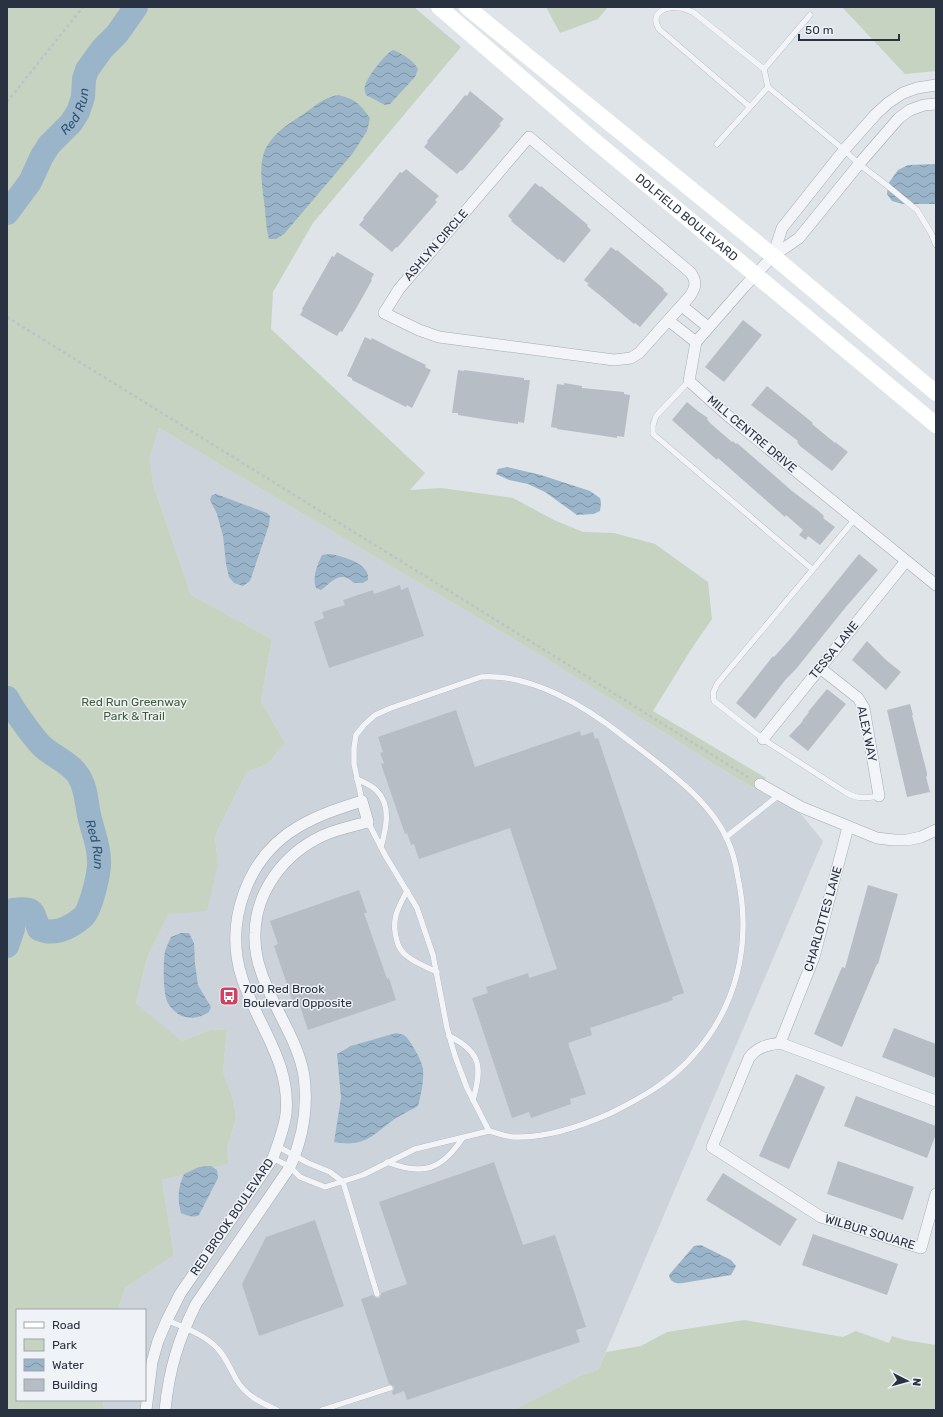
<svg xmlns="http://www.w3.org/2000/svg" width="943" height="1417" font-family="Rubik,sans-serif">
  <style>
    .built { fill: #cdd3db }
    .park { fill: #c6d3c0 }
    .water { fill: url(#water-waves) }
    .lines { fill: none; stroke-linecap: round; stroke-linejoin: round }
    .river { stroke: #9ab4c9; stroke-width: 24 }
    .building { fill: #b6bdc5 }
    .lane-casing { stroke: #a4abb3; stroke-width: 6 }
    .street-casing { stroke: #a4abb3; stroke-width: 12 }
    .path { stroke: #bdc2c7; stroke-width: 2.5; stroke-dasharray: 3 3; stroke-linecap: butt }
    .lane { stroke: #f2f4f7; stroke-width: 5.5 }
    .street { stroke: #f2f4f7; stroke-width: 11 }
    .secondary { stroke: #fff; stroke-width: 16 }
    .labels { text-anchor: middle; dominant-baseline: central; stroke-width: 3; stroke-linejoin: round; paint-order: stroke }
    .street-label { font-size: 12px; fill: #283240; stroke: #eff2f6 }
    .park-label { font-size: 12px; fill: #3f5c35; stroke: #eff2f6 }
    .poi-label { font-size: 12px; fill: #283240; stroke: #eff2f6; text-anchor: start }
    .water-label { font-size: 13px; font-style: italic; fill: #315474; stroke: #eff2f6 }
  </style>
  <defs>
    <pattern id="water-waves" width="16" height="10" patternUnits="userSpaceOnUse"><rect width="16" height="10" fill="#9ab4c9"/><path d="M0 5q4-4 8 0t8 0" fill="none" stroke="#7e93a5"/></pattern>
  </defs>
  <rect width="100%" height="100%" fill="#dfe4e9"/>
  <path class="built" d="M159,428L542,656L738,779L800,813L823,841L598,1370L582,1375L513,1410H104L103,1400H145V1310H118L125,1288L174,1255L162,1180L227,1164V1149L236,1119L234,1101L223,1072L227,1029L210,1030L182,1041L136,1005L147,958L169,914L218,865L215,836L247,772L268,764L285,743L261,701L272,639L191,595L153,485L150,457Z"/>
  <g class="park">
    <path d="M7,7H414L461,47L313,223L273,292L271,329L425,473L410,490L441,488L513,498L554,520L583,532L614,533L655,544L708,582L712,619L692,648L653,711L766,778L760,791L738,779L542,656L159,428L150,457L153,485L191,595L272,639L261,701L285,743L268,764L247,772L215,836L218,865L207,911L169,914L147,958L136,1004L182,1041L210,1030L227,1029L223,1072L234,1101L236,1119L227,1149L228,1164L162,1180L174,1255L125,1288L118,1310H17V1400H103L104,1410H7Z"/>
    <path d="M546,7H608L598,19L560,33Z"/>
    <path d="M842,7H936V71L905,74Z"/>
    <path d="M744,1320L843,1337L856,1331L889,1343L892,1336L905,1340L936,1345V1410H513L582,1375L598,1370L606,1352L641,1346L667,1332Z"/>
  </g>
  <g class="water">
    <path d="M393,50C403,54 413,60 418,69L415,77L390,104L385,105L366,95C365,92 364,89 365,86C367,77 385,54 393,50Z"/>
    <path d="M338,95C355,99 360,104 370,118L367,131L353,153L284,234L276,239H269C266,229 266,219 265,209C263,190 257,163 267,146C275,132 291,122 304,114C316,105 323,98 338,95Z"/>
    <path d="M936,164V204H903L892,201L887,194L888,184L898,170L908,165Z"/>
    <path d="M507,467L541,475L590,491L600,498L601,503L600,511L593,514L577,515L545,492L528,484L509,480L496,474L498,469Z"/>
    <path d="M216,494L267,513L270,516L269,525L250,581L243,586L234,583L229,577L226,564L223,536L217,514L210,500L212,495Z"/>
    <path d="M330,554C343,556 371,564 368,580L363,583H354C340,570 333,581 321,590L316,588C312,578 317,565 322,555Z"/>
    <path d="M181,933H189L194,943L195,964L198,985L211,1007L209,1012C200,1018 192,1019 182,1016C177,1014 169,1007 167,1001C163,991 163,963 165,951C167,946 169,941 171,937Z"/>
    <path d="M396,1033C399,1034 403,1034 405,1036C411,1041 422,1061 423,1069C424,1081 421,1095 418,1106C411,1110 403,1114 396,1118C373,1134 366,1148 334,1142L341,1098L337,1054L351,1046Z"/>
    <path d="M211,1166L217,1170L218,1178L199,1215C193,1218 188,1216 181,1213C177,1199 178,1187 184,1174L199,1167Z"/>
    <path d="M701,1245L731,1260L736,1266L731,1275L683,1283C676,1284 670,1282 669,1275L694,1246Z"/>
  </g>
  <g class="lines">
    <g class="river">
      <path id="s1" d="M7,213L30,182L42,156L49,145L71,123L78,112L83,97L84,79L87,70L102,49L117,34L136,7"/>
      <path id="s2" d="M7,698C10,702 12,707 15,711C22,721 34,739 43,747C54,757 69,762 78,775C87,788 86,804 90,819C93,832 99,846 99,860C100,871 91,910 83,917C70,928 55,936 39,929C32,912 36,907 13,910V929L7,946"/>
    </g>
  </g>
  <g class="building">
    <path d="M470,91L504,119L499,124L501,125L462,171L461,170L457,174L424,147L428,142L427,141L453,110L465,95L467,96Z"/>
    <path d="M406,169L439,196L435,200L437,202L397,248L396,247L392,252L359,225L364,219L363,218L388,187L400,172L402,173Z"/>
    <path d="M535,183L540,187L541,186L588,225L587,226L591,230L564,263L559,259L558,260L511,221L512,220L508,216Z"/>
    <path d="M611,247L616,251L617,250L664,289L663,290L668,294L640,327L635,323L634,324L602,297L587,285L589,284L584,280Z"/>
    <path d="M337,252L374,274L371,279L372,280L357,307L342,332L340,331L337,336L300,315L303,310L302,309L332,256L334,257Z"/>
    <path d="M743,320L762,335L724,382L705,367Z"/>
    <path d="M365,337L371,340L372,338L389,347L426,365L425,367L431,370L412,408L407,405L406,407L352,380V378L347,376Z"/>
    <path d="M458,370L464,371V370L524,378V380H530L524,423L518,422V424L495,421L458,415V413H452Z"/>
    <path d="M564,383L582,386V388L624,392V394L630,395L624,437L617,436V438L598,435L557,429V428L551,427L557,384L564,385Z"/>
    <path d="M767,386L813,423L812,424L835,443V442L848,452L832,471L800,446L797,442L798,441L751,405Z"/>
    <path d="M687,402L699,412L708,418L707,419L710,423L732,442L733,441L736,444L737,443L792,491L816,509L824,516L823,518L835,527L820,545L808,536L806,540L799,535L803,530L786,515L785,517L718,458L717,460L672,420Z"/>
    <path d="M859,554L878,570L845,608L796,669L786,679L755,719L736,703L773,656L774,657L791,638Z"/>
    <path d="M400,585L401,590L408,587L424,636L329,668L314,622L324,618L322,612L345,605L343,600L373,590L374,594Z"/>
    <path d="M867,641L886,660L901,672L886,690L852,660Z"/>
    <path d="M827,689L846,704L808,751L789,736L803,721H802L809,712H808Z"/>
    <path d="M910,704L913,715H912L927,773V776L926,777L930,792L907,797L887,710Z"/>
    <path d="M456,710L475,767L580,731L581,736L593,732L595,739L598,738L684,993L672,997L673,1000L590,1028L592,1035L568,1043L586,1094L570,1099L571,1104L531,1118L529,1112L512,1118L472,998L488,993L486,987L528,973L529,978L557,969L510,828L419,859L414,844L411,845L407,833L405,834L381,764L384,763L380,753L383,752L378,737Z"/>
    <path d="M868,885L898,894L878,964H877L842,1047L814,1034L842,967L845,968Z"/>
    <path d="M359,890L367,913H364L387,979L389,978L396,1000L308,1030L300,1006L295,1008L274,946L278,944L270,921Z"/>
    <path d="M894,1028L936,1044V1078L882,1057Z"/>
    <path d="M796,1074L825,1087L789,1169L759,1156Z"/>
    <path d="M856,1096L936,1126V1134L927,1158L844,1126Z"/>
    <path d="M838,1161L914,1187L903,1220L827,1194Z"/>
    <path d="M494,1162L523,1245L555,1235L586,1327L576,1330L580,1342L407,1400L404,1391L393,1395L392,1392L394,1389V1386L389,1384L361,1299L373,1295L376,1298H379L381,1295V1293L407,1284L379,1202Z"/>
    <path d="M723,1173L797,1219L780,1246L706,1200Z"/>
    <path d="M315,1220L344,1306L259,1336L242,1284L266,1237Z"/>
    <path d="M813,1234L898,1264L887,1295L802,1265Z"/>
  </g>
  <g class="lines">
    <defs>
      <g id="lane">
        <path d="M764,69L810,15"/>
        <path d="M750,107L659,29C649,12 666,6 681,8C685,8 689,11 693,12L764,69L768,87L844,150L859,164L889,187L917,210L931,233L936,245"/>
        <path d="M717,144L768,87"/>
        <path d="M689,381L656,416L653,425V434L812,569"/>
        <path d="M855,519L717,684L713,693L714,701L763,739L845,792C859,800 864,798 879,796"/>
        <path d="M357,779C363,782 371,785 376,790C392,805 386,829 381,847"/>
        <path d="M362,801L354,764V748L356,735L364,725L375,715L391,708L481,677C530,673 585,706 623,736C658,763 707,797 726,837C732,849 736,864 738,878C752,944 737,1009 690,1059C668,1083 639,1099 611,1113C582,1126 547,1138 515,1137C506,1137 497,1133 489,1131"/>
        <path d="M726,837L779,795"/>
        <path d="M407,891C397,909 391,921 397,941C398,946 402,953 407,956C415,963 427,967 437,972"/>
        <path d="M449,1036C482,1052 482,1068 473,1100"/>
        <path d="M277,1146L308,1163L330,1172L343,1182L377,1294"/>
        <path d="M273,1158L290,1167L300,1177L325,1187L363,1175L415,1149L489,1131L467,1088L455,1056L447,1028L433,955L417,908L385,855L368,822"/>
        <path d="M387,1162C423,1176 441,1170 462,1139"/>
        <path d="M167,1320C184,1328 204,1334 217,1348C226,1357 230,1369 236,1379C245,1395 261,1403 277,1410"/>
        <path d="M322,1410L390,1388"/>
      </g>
      <g id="street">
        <path d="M936,104L924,105L910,110L899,118L859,164L799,238L773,256L744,287L696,342L689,381L727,415L936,585"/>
        <path d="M529,137L690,272C697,281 696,287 690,296L639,353L631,358L614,360L439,337L419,330L384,313L399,289Z"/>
        <path d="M773,256L782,228L844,150L876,114L888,103L903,93L917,88L936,85"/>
        <path d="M682,306L708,327"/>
        <path d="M669,321L696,342"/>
        <path d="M820,668L858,698L864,708L879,796"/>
        <path d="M763,739L906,561"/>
        <path d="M760,784L801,807L877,838L894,840H907L921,837L936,830"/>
        <path d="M848,827L814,957L780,1043C767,1045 757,1047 749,1058L712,1147L821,1217L921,1248L936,1194"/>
        <path d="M780,1043L936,1101"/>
        <path d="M146,1410L152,1362L158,1341L167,1320L180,1294L273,1158C278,1144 284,1129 286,1114C291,1062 257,1025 242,978C224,922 247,857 298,827C318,815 340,808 362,801L368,822C353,826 337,829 322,836C284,854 256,891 255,933C254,952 260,972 268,989C280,1018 299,1045 304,1076C308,1107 303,1138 290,1167L196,1304C178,1340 169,1370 165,1410"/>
      </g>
    </defs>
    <use href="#lane" class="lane-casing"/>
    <use href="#street" class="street-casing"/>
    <g class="path">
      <path d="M7,102L83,7"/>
      <path d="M7,317L546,651L751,779"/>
    </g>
    <use href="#lane" class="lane"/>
    <use href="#street" class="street"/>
    <g class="secondary">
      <path id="s3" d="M439,7L590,137L936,425"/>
      <path d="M467,7L773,256L936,393"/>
    </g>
  </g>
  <defs>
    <symbol id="bus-square" viewBox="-11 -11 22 22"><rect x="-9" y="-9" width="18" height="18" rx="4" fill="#d04261" stroke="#eff2f6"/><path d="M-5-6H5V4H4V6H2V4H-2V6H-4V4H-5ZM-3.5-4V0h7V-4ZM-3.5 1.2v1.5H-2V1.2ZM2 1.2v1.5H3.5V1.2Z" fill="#fff"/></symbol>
  </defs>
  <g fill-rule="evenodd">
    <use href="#bus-square" x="218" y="985" width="22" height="22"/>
  </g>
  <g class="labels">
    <g class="street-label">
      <text stroke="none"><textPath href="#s3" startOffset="325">DOLFIELD BOULEVARD</textPath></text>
      <text transform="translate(436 245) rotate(-49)">ASHLYN CIRCLE</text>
      <text transform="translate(752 434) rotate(40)">MILL CENTRE DRIVE</text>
      <text transform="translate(834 650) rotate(-51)">TESSA LANE</text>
      <text transform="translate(867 734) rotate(78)">ALEX WAY</text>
      <text transform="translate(823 919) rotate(-74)">CHARLOTTES LANE</text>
      <text transform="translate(232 1217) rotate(-56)">RED BROOK BOULEVARD</text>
      <text transform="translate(870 1232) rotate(17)">WILBUR SQUARE</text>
    </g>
    <g class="park-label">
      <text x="134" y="702">Red Run Greenway<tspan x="134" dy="14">Park &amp; Trail</tspan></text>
    </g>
    <g class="poi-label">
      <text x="243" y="989">700 Red Brook<tspan x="243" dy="14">Boulevard Opposite</tspan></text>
    </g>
    <g class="water-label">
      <text stroke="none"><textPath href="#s1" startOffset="124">Red Run</textPath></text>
      <text stroke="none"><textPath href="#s2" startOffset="178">Red Run</textPath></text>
    </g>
  </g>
  <rect width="943" height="1417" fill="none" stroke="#283240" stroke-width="16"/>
  <rect x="16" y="1309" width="130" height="92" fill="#eff2f6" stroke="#9fa5ad"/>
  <rect x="24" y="1322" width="20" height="6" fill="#ffffff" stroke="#9fa5ad"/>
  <text x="52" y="1329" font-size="12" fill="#283240">Road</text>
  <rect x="24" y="1339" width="20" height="12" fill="#c6d3c0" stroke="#9fa5ad"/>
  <text x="52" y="1349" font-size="12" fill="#283240">Park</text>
  <rect x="24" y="1359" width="20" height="12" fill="url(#water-waves)" stroke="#9fa5ad"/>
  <text x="52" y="1369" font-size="12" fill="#283240">Water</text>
  <rect x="24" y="1379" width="20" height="12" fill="#b6bdc5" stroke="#9fa5ad"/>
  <text x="52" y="1389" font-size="12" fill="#283240">Building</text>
  <g transform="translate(907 1381) rotate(96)" stroke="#eff2f6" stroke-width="3" paint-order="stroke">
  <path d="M0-3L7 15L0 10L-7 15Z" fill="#283240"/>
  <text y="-6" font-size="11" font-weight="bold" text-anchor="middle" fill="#283240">N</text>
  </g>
  <path d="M799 34v6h100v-6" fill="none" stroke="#283240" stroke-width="2"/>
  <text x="805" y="34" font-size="12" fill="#283240" stroke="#eff2f6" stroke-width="3" paint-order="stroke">50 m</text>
</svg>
